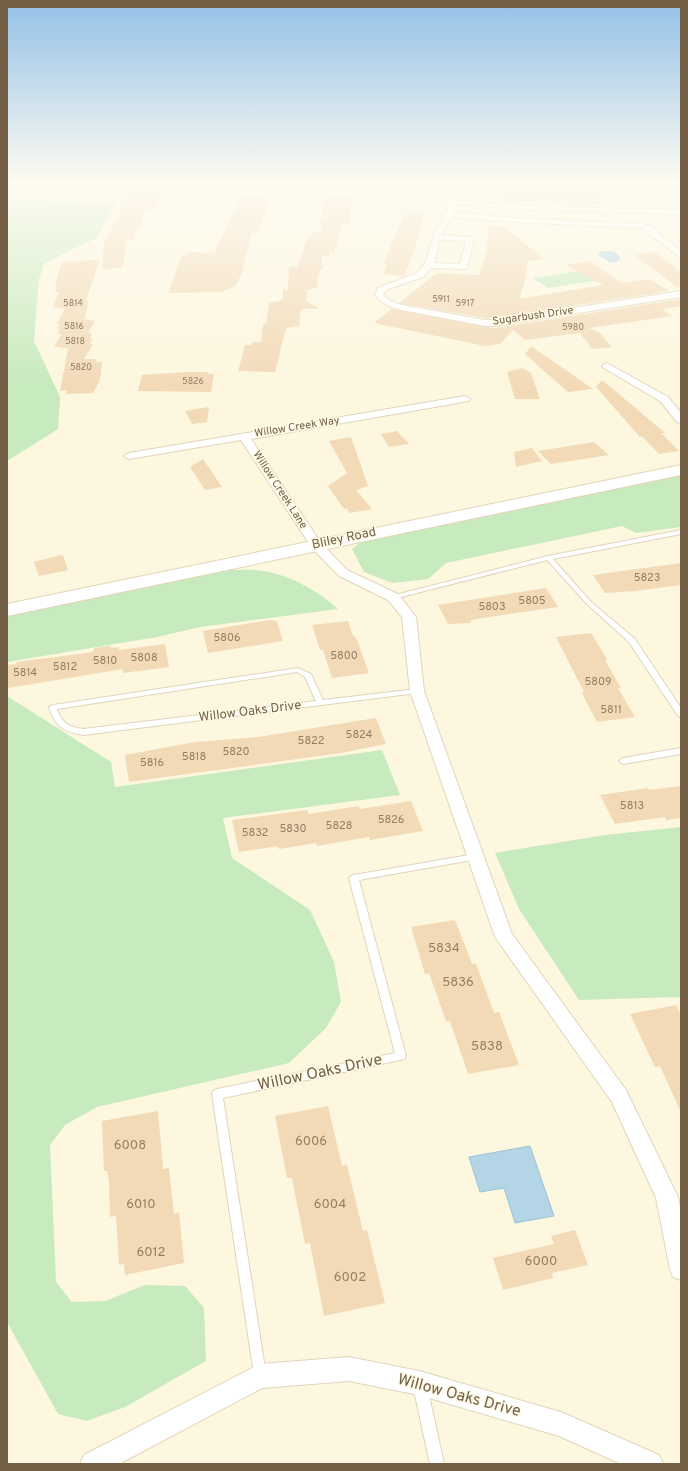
<svg xmlns="http://www.w3.org/2000/svg" width="688" height="1471" font-family="Overpass,sans-serif">
  <style>
    .green { fill: #c7eabe }
    .water { fill: #b4d5e6; stroke: #9ac2d8 }
    .building { fill: #f2dab7 }
    .lines { fill: none; stroke-linecap: round; stroke-linejoin: round }
    .lane-casing { stroke: #e1d4bb; stroke-width: 2 }
    .street-casing { stroke: #e1d4bb; stroke-width: 2 }
    .secondary-casing { stroke: #e3d4b6; stroke-width: 2 }
    .lane { fill: #fff; fill-rule: evenodd }
    .street { fill: #fff; fill-rule: evenodd }
    .secondary { fill: #fff; fill-rule: evenodd }
    .labels { text-anchor: middle; dominant-baseline: central; stroke-width: 3; stroke-linejoin: round; paint-order: stroke }
    .far-number-label { font-size: 9px; fill: #937e63 }
    .far-street-label { font-size: 11px; fill: #736047; stroke: #fffae6 }
    .number-label { font-size: 11px; fill: #937e63 }
    .street-label { font-size: 13px; fill: #736047; stroke: #fffae6 }
    .near-number-label { font-size: 13px; fill: #937e63 }
    .near-street-label { font-size: 16px; fill: #736047; stroke: #fffae6 }
  </style>
  <rect width="100%" height="100%" fill="#fdf7df"/>
  <g class="green">
    <path d="M7,199L116,204L95,239L68,251L44,264L39,279L34,341L60,397L58,429L7,461Z"/>
    <path d="M585,270L599,280L548,288L533,278Z"/>
    <path d="M681,475V527L636,533L622,526L446,563L428,579L392,583L364,572L352,549L363,540Z"/>
    <path d="M227,570C239,570 253,569 264,571C292,576 318,591 338,609L200,627L157,637L7,662V615Z"/>
    <path d="M7,696L111,762L115,787L382,750L400,795L223,818L232,858L310,910L334,962L341,1002L326,1028L289,1063L97,1107L65,1125L50,1145L56,1282L72,1302L105,1301L145,1285L185,1286L204,1308L206,1361L125,1407L87,1421L58,1414L7,1322Z"/>
    <path d="M681,827V1001L679,997L579,1000L519,909L495,853L605,835Z"/>
  </g>
  <g class="water">
    <path d="M601,252H614L620,258L617,261L611,262L599,255Z"/>
    <path d="M530,1146L554,1216L515,1223L504,1188L480,1192L469,1157Z"/>
  </g>
  <g class="building">
    <path d="M326,181H350L352,190L322,188Z"/>
    <path d="M461,181H558L604,184L600,204H585L499,201L500,195L460,192Z"/>
    <path d="M123,191L161,193L155,209L144,211L143,223L141,227H139V231H135V239L126,241L123,267L102,270L104,239H107V235L112,231L113,222H118Z"/>
    <path d="M323,195L353,198L354,207H351L352,211H350V222L342,224L334,253H330L329,256H322V270H320V274H318L317,288L307,290L306,301L320,309H301L299,326L286,328L275,372L238,371L245,345H251L252,342H261L263,324H266L269,303L283,300V288L288,291L289,268L298,266L308,235H312L313,232H321L320,219L323,217Z"/>
    <path d="M267,197V209L257,233H252L241,275L235,287H230L229,290H224L223,292L168,293L182,255H186L187,252L214,253L240,198Z"/>
    <path d="M404,214L424,215L415,249L404,276L384,274L387,264L384,263Z"/>
    <path d="M488,226L503,227L545,259L528,261L524,285L519,299L603,285L565,265L590,261L621,283L649,279L669,291L495,318H485L399,303L437,273L479,275L487,250Z"/>
    <path d="M655,252L681,272V284L678,288L635,255Z"/>
    <path d="M100,260L86,300H89L87,305H88L84,319L95,321L88,333H92L90,338H93L90,344H93L84,359H97L96,362H102L100,380L93,393L66,394L67,390L60,391L68,349L54,346L62,334H58L60,329H57L60,324H57L65,309L53,307L59,292H55L57,287H55L61,263L63,262Z"/>
    <path d="M681,299V306L662,309L672,316L589,328L599,332L612,347L592,349L580,333L525,340L513,330L500,344L485,346L374,323L392,309L485,327L495,328Z"/>
    <path d="M531,346L593,389L568,392L525,354Z"/>
    <path d="M522,368L531,373L540,399H515L507,372Z"/>
    <path d="M187,372H208L207,374H214L211,392L138,391L142,375Z"/>
    <path d="M602,380L665,433H661L679,451L659,454L642,436L640,437L596,387Z"/>
    <path d="M209,407L207,422L192,424L185,411Z"/>
    <path d="M397,431L409,444L389,447L381,434Z"/>
    <path d="M351,437L368,486L356,490L372,509L350,513L346,508L344,509L328,486L347,473L329,441Z"/>
    <path d="M594,442L609,455L551,464L538,451Z"/>
    <path d="M532,448L542,461L516,467L514,452Z"/>
    <path d="M203,459L222,487L205,490L190,467Z"/>
    <path d="M61,555L63,556L68,570L39,576L34,562Z"/>
    <path d="M681,563V585L635,591L605,593L593,575Z"/>
    <path d="M546,588L558,607L476,619L470,621L471,623L448,624L438,605Z"/>
    <path d="M269,620L277,621L283,641L208,653L203,631Z"/>
    <path d="M348,621L353,636H355L359,645L369,673L332,678L323,650H320L312,625Z"/>
    <path d="M591,633L607,659L605,660L621,688H618L635,717L597,722L584,697L582,692H584L556,637Z"/>
    <path d="M165,644L169,667L123,673V669L8,688L7,665L16,664V662L87,653L94,651V648L111,646V648L119,647V650Z"/>
    <path d="M376,718L386,744L341,753L129,782L125,755L195,742L258,737Z"/>
    <path d="M681,786V818L666,820L665,817L615,824L600,795L648,788L649,790Z"/>
    <path d="M411,801L423,831L370,840L369,837L317,846L316,843L279,849L278,846L239,852L232,820L307,810L309,814L359,806L360,809Z"/>
    <path d="M455,920L472,964H476L494,1013L499,1012L519,1065L468,1074L450,1021H446L429,973L425,974L411,927Z"/>
    <path d="M676,1005L681,1015V1112L660,1066L655,1067L630,1014Z"/>
    <path d="M328,1106L342,1166L347,1165L363,1231L367,1230L385,1303L324,1316L310,1243L305,1244L292,1178H287L275,1116Z"/>
    <path d="M158,1111L163,1169L169,1168L174,1214L179,1212L184,1263L125,1275L124,1264L119,1265L116,1216L110,1217L109,1181L107,1171H104L102,1121Z"/>
    <path d="M575,1230L588,1265L552,1273L553,1278L503,1290L493,1258L554,1244L551,1236Z"/>
  </g>
  <g class="lines">
    <defs>
      <g id="lane">
        <path d="M402,210L448,213L450,214L448,215L401,212Z"/>
        <path d="M681,530V534L553,559L591,602L635,639L681,708V717L678,716L629,642L587,604L547,560L393,599L390,597L391,596L548,556Z"/>
        <path d="M298,668L311,674L323,700L417,689L421,691L417,693L83,735C63,731 55,727 49,707L53,705ZM297,672L305,677L316,701L83,729C69,727 62,723 57,709Z"/>
        <path d="M681,748V754L623,764L619,761L623,758Z"/>
        <path d="M475,854L478,855L479,857L478,859L359,880L406,1056L405,1059L223,1098L266,1375L265,1380L260,1381L255,1380L254,1375L212,1094L213,1091L217,1089L395,1053L349,878L351,876L354,875Z"/>
        <path d="M420,1379L425,1381L427,1386L444,1464H430L413,1386L415,1381Z"/>
      </g>
      <g id="street">
        <path d="M188,181H218L384,194L393,181H399L391,195L530,206L681,210V214L530,210L457,204L453,212L512,218L643,224L652,227L681,252V258L641,228L512,222L451,217L442,235L470,237L474,239L467,269L431,268L423,277L386,290L383,295L389,300L398,304L485,320H495L681,291V297L495,326H485L396,309C387,306 381,302 375,295L378,288L417,273L425,264L433,237L450,204L192,183ZM440,240L466,241L460,264L434,263Z"/>
        <path d="M607,363L668,397L681,413V423L677,422L660,401L604,368L602,366L604,364Z"/>
        <path d="M465,396L470,399L469,401L251,439L321,543L347,570L398,594L416,617L424,691L512,934L626,1090L678,1197L681,1213V1280L673,1277L670,1269L656,1198L612,1102L495,937L410,691L402,617L388,600L339,576L312,548L241,440L129,459L124,456L129,453Z"/>
        <path d="M349,1357L419,1371L561,1412L659,1455L663,1464H621L559,1436L419,1395L349,1381L262,1388L119,1464H80L84,1455L260,1364Z"/>
      </g>
      <path id="secondary" d="M681,465V475L7,616V604Z"/>
    </defs>
    <use href="#lane" class="lane-casing"/>
    <use href="#street" class="street-casing"/>
    <use href="#secondary" class="secondary-casing"/>
    <use href="#lane" class="lane"/>
    <use href="#street" class="street"/>
    <use href="#secondary" class="secondary"/>
  </g>
  <linearGradient id="sky" x2="0" y2="1"><stop stop-color="#93c1e7"/><stop offset="0.47" stop-color="#fefbf1"/><stop offset="1" stop-color="#fefbf1" stop-opacity="0"/></linearGradient>
  <rect width="688" height="387" fill="url(#sky)"/>
  <g class="labels">
    <g class="far-number-label">
      <text x="441" y="299">5911</text>
      <text x="73" y="303">5814</text>
      <text x="465" y="303">5917</text>
      <text x="74" y="326">5816</text>
      <text x="573" y="327">5980</text>
      <text x="75" y="341">5818</text>
      <text x="81" y="367">5820</text>
      <text x="193" y="381">5826</text>
    </g>
    <g class="far-street-label">
      <text transform="translate(533 316) rotate(-8)">Sugarbush Drive</text>
      <text transform="translate(297 427) rotate(-9)">Willow Creek Way</text>
      <text transform="translate(280 490) rotate(57)">Willow Creek Lane</text>
    </g>
    <g class="number-label">
      <text x="647" y="578">5823</text>
      <text x="532" y="601">5805</text>
      <text x="492" y="607">5803</text>
      <text x="227" y="638">5806</text>
      <text x="344" y="656">5800</text>
      <text x="144" y="658">5808</text>
      <text x="105" y="661">5810</text>
      <text x="65" y="667">5812</text>
      <text x="25" y="673">5814</text>
      <text x="598" y="682">5809</text>
      <text x="611" y="710">5811</text>
      <text x="359" y="735">5824</text>
      <text x="311" y="741">5822</text>
      <text x="236" y="752">5820</text>
      <text x="194" y="757">5818</text>
      <text x="152" y="763">5816</text>
      <text x="632" y="806">5813</text>
      <text x="391" y="820">5826</text>
      <text x="339" y="826">5828</text>
      <text x="293" y="829">5830</text>
      <text x="255" y="833">5832</text>
    </g>
    <g class="street-label">
      <text transform="translate(344 539) rotate(-12)">Bliley Road</text>
      <text transform="translate(250 712) rotate(-7)">Willow Oaks Drive</text>
    </g>
    <g class="near-number-label">
      <text x="444" y="949">5834</text>
      <text x="458" y="983">5836</text>
      <text x="487" y="1047">5838</text>
      <text x="311" y="1142">6006</text>
      <text x="130" y="1146">6008</text>
      <text x="141" y="1205">6010</text>
      <text x="330" y="1205">6004</text>
      <text x="151" y="1253">6012</text>
      <text x="541" y="1262">6000</text>
      <text x="350" y="1278">6002</text>
    </g>
    <g class="near-street-label">
      <text transform="translate(320 1073) rotate(-12)">Willow Oaks Drive</text>
      <text transform="translate(459 1396) rotate(15)">Willow Oaks Drive</text>
    </g>
  </g>
  <rect width="688" height="1471" fill="none" stroke="#736047" stroke-width="16"/>
</svg>
